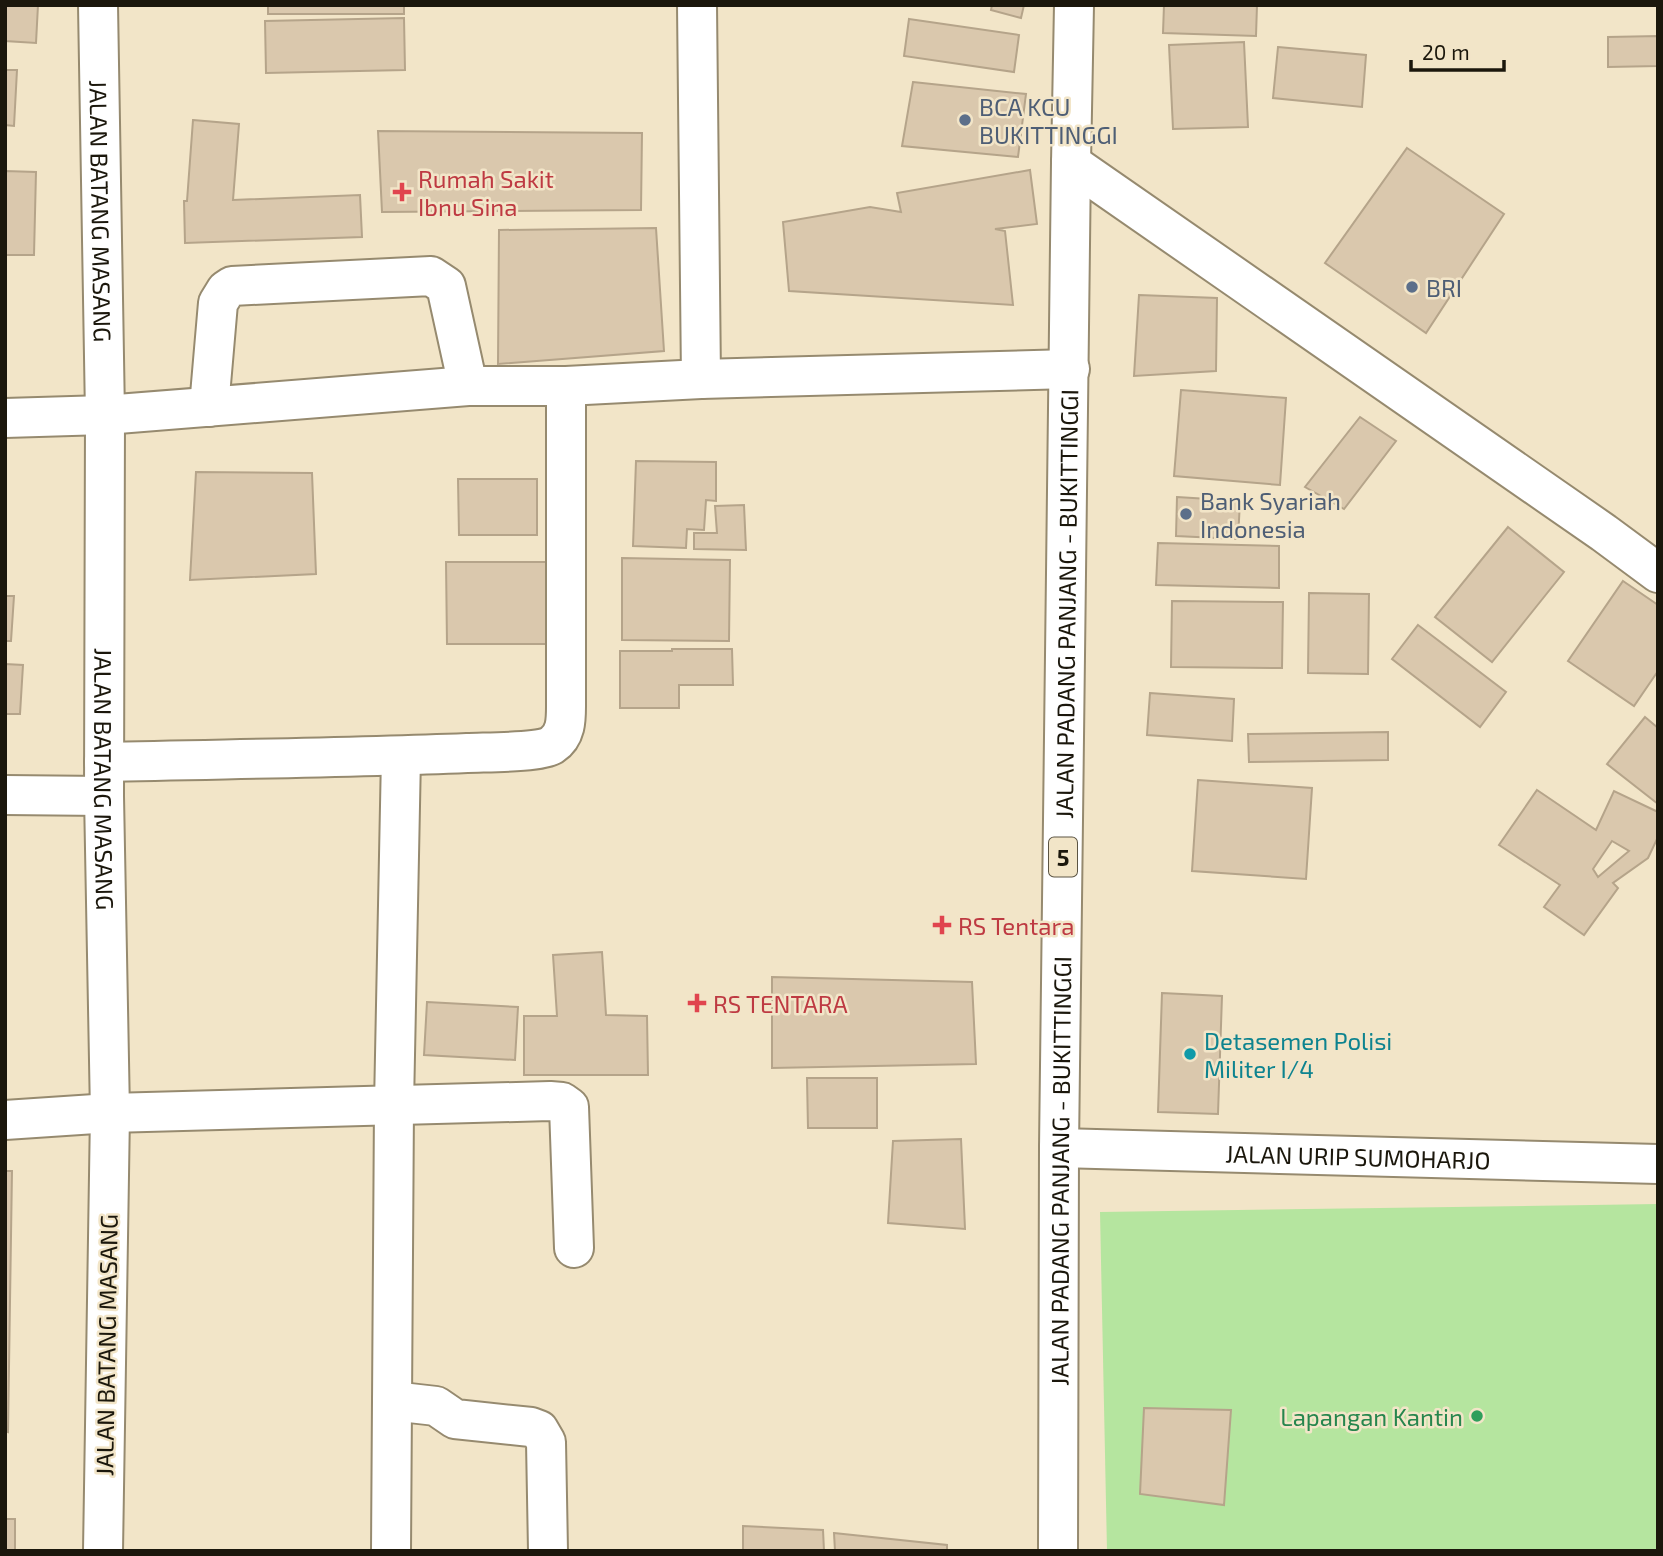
<svg xmlns="http://www.w3.org/2000/svg" width="1663" height="1556" font-family="'Exo 2',sans-serif">
  <style>
    .green { fill: #b5e59f }
    .building { fill: #dac8ad; stroke: #b5a48a; stroke-width: 2; fill-rule: evenodd }
    .lines { fill: none; stroke-linecap: round; stroke-linejoin: round }
    .minor-casing { stroke: #968a6f; stroke-width: 42 }
    .major-casing { stroke: #968a6f; stroke-width: 42 }
    .highway-casing { stroke: #968a6f; stroke-width: 42 }
    .minor { stroke: #fff; stroke-width: 38 }
    .major { stroke: #fff; stroke-width: 38 }
    .highway { stroke: #fff; stroke-width: 38 }
    .service-dot { fill: #5c6f8a; stroke: #f2e5c8; stroke-width: 2.5 }
    .health-dot { fill: #e0444e; stroke: #f2e5c8; stroke-width: 2.5 }
    .culture-dot { fill: #0f9aa8; stroke: #f2e5c8; stroke-width: 2.5 }
    .leisure-dot { fill: #2e9e5b; stroke: #f2e5c8; stroke-width: 2.5 }
    .labels { text-anchor: middle; dominant-baseline: central; stroke-width: 5; stroke-linejoin: round; paint-order: stroke }
    .shield { fill: #f2e5c8; stroke: #5c5544; stroke-width: 2 }
    .shield-label { font-size: 23px; font-weight: bold; fill: #1b170c }
    .service-label { font-size: 24px; fill: #4e5e75; stroke: #f2e5c8; text-anchor: start }
    .health-label { font-size: 24px; fill: #be3a42; stroke: #f2e5c8; text-anchor: start }
    .street-label { font-size: 24px; fill: #1b170c; stroke: #f2e5c8 }
    .culture-label { font-size: 24px; fill: #0d838f; stroke: #f2e5c8; text-anchor: start }
    .leisure-label { font-size: 24px; fill: #27864d; stroke: #f2e5c8; text-anchor: end }
  </style>
  <rect width="100%" height="100%" fill="#f2e5c8"/>
  <path class="green" d="M1658,1204V1551H1107L1100,1212Z"/>
  <g class="building">
    <path d="M5,5H38L36,43L5,41Z"/>
    <rect x="268" y="5" width="136" height="9"/>
    <path d="M992,5H1024L1021,18L991,10Z"/>
    <path d="M1164,5H1257L1256,36L1163,33Z"/>
    <path d="M404,18L405,70L266,73L265,21Z"/>
    <path d="M909,19L1019,35L1014,72L904,56Z"/>
    <path d="M1658,36V66L1608,67V37Z"/>
    <path d="M1244,42L1248,127L1173,129L1169,45Z"/>
    <path d="M1278,47L1366,55L1362,107L1273,98Z"/>
    <path d="M5,70H17L14,126L5,125Z"/>
    <path d="M913,82L1026,94L1018,157L902,146Z"/>
    <path d="M193,120L239,124L233,200L360,195L362,237L185,243L184,201H187Z"/>
    <path d="M378,131L642,133L641,210L382,212Z"/>
    <path d="M1407,148L1504,214L1426,333L1325,263Z"/>
    <path d="M1030,170L1037,224L995,229L1005,231L1013,305L789,291L783,222L870,207L901,212L897,193Z"/>
    <path d="M5,171L36,172L34,255H5Z"/>
    <path d="M656,228L664,351L498,364L499,230Z"/>
    <path d="M1139,295L1217,298L1216,371L1134,376Z"/>
    <path d="M1181,390L1286,398L1280,485L1174,476Z"/>
    <path d="M1360,417L1396,441L1344,509L1305,487Z"/>
    <path d="M636,461L716,462V501L706,500L704,530L687,529L686,548L633,546Z"/>
    <path d="M196,472L312,473L316,574L190,580Z"/>
    <path d="M458,479H537V535H459Z"/>
    <path d="M1177,497L1240,501L1238,539L1176,536Z"/>
    <path d="M744,505L746,550L694,549V533H717L715,506Z"/>
    <path d="M1508,527L1564,572L1492,662L1435,617Z"/>
    <path d="M1158,543L1279,546V588L1156,585Z"/>
    <path d="M622,558L730,560L729,641L622,640Z"/>
    <path d="M446,562H548V644H447Z"/>
    <path d="M1623,581L1658,605V671L1634,706L1568,661Z"/>
    <path d="M1309,593L1369,594L1368,674L1308,673Z"/>
    <path d="M5,596H14L11,641H5Z"/>
    <path d="M1172,601L1283,602L1282,668L1171,667Z"/>
    <path d="M1418,625L1506,692L1480,727L1392,659Z"/>
    <path d="M672,649H732L733,685H679V708H620V651H672Z"/>
    <path d="M5,664L23,665L20,714H5Z"/>
    <path d="M1150,693L1234,699L1232,741L1147,735Z"/>
    <path d="M1645,717L1658,728V804L1607,764Z"/>
    <path d="M1388,732V760L1249,762L1248,734Z"/>
    <path d="M1198,780L1312,788L1306,879L1192,871Z"/>
    <path d="M1537,790L1596,830L1614,791L1658,812V837L1648,858L1613,883L1618,888L1584,935L1544,907L1560,885L1499,845ZM1612,841L1629,851L1598,877L1593,869Z"/>
    <path d="M602,952L606,1015L647,1016L648,1075H524V1016H557L553,955Z"/>
    <path d="M772,977L972,982L976,1064L772,1068Z"/>
    <path d="M1162,993L1222,996L1218,1114L1158,1112Z"/>
    <path d="M427,1002L518,1007L515,1060L424,1055Z"/>
    <path d="M807,1078H877V1128H808Z"/>
    <path d="M961,1139L965,1229L888,1223L893,1141Z"/>
    <path d="M5,1171H12L8,1432L5,1431Z"/>
    <path d="M1144,1408L1231,1410L1224,1505L1140,1494Z"/>
    <rect x="5" y="1519" width="10" height="32"/>
    <path d="M743,1526L823,1530L824,1551H743Z"/>
    <path d="M834,1533L947,1545V1551H835Z"/>
  </g>
  <g class="lines">
    <defs>
      <g id="minor">
        <path id="s1" d="M98,5L105,415L104,796L110,1113L103,1551"/>
        <path d="M697,5L701,379"/>
        <path d="M209,407L218,303L226,290L232,286L431,276L446,286L468,386"/>
        <path d="M5,418L105,415L468,386H566L701,379L1070,369"/>
        <path d="M104,762C225,759 346,758 467,753C485,752 539,753 552,745C567,735 566,718 566,702V386"/>
        <path d="M5,795L104,796"/>
        <path d="M5,1120L110,1113L550,1101L562,1102L569,1107L574,1248"/>
        <path id="s2" d="M1059,1148L1658,1164"/>
        <path d="M392,1401L436,1406L455,1419L531,1427L539,1430L546,1442L548,1551"/>
        <path d="M391,1551L394,1105L401,756"/>
      </g>
      <path id="major" d="M1071,163L1074,5"/>
      <g id="highway">
        <path d="M1071,163L1604,533L1658,573"/>
        <path id="s3" d="M1058,1551L1059,1148L1071,163"/>
      </g>
    </defs>
    <use href="#minor" class="minor-casing"/>
    <use href="#major" class="major-casing"/>
    <use href="#highway" class="highway-casing"/>
    <use href="#minor" class="minor"/>
    <use href="#major" class="major"/>
    <use href="#highway" class="highway"/>
  </g>
  <g class="service-dot">
    <circle cx="965" cy="120" r="7"/>
    <circle cx="1412" cy="287" r="7"/>
    <circle cx="1186" cy="514" r="7"/>
  </g>
  <g class="health-dot">
    <path d="M398.5 181.5h7v7h7v7h-7v7h-7v-7h-7v-7h7z"/>
    <path d="M938.5 914.5h7v7h7v7h-7v7h-7v-7h-7v-7h7z"/>
    <path d="M693.5 992.5h7v7h7v7h-7v7h-7v-7h-7v-7h7z"/>
  </g>
  <circle class="culture-dot" cx="1190" cy="1054" r="7"/>
  <circle class="leisure-dot" cx="1477" cy="1416" r="7"/>
  <g class="labels">
    <rect class="shield" x="1049" y="837.5" width="28" height="39" rx="5"/>
    <g class="shield-label">
      <text x="1063" y="857">5</text>
    </g>
    <g class="service-label">
      <text x="979" y="106">BCA KCU<tspan x="979" dy="28">BUKITTINGGI</tspan></text>
      <text x="1426" y="287">BRI</text>
      <text x="1200" y="500">Bank Syariah<tspan x="1200" dy="28">Indonesia</tspan></text>
    </g>
    <g class="health-label">
      <text x="418" y="178">Rumah Sakit<tspan x="418" dy="28">Ibnu Sina</tspan></text>
      <text x="958" y="925">RS Tentara</text>
      <text x="713" y="1003">RS TENTARA</text>
    </g>
    <g class="street-label">
      <text stroke="none"><textPath href="#s1" startOffset="206">JALAN BATANG MASANG</textPath></text>
      <text stroke="none"><textPath href="#s3" startOffset="947">JALAN PADANG PANJANG - BUKITTINGGI</textPath></text>
      <text stroke="none"><textPath href="#s1" startOffset="774">JALAN BATANG MASANG</textPath></text>
      <text stroke="none"><textPath href="#s2" startOffset="299">JALAN URIP SUMOHARJO</textPath></text>
      <text stroke="none"><textPath href="#s3" startOffset="380">JALAN PADANG PANJANG - BUKITTINGGI</textPath></text>
      <text transform="translate(106 1345) rotate(-89)">JALAN BATANG MASANG</text>
    </g>
    <g class="culture-label">
      <text x="1204" y="1040">Detasemen Polisi<tspan x="1204" dy="28">Militer I/4</tspan></text>
    </g>
    <g class="leisure-label">
      <text x="1463" y="1416">Lapangan Kantin</text>
    </g>
  </g>
  <rect width="1663" height="1556" fill="none" stroke="#1b170c" stroke-width="14"/>
  <path d="M1411 60v10h93v-10" fill="none" stroke="#1b170c" stroke-width="3.5"/>
  <text x="1422" y="60" font-size="21" fill="#1b170c" stroke="#f2e5c8" stroke-width="5" paint-order="stroke">20 m</text>
</svg>
